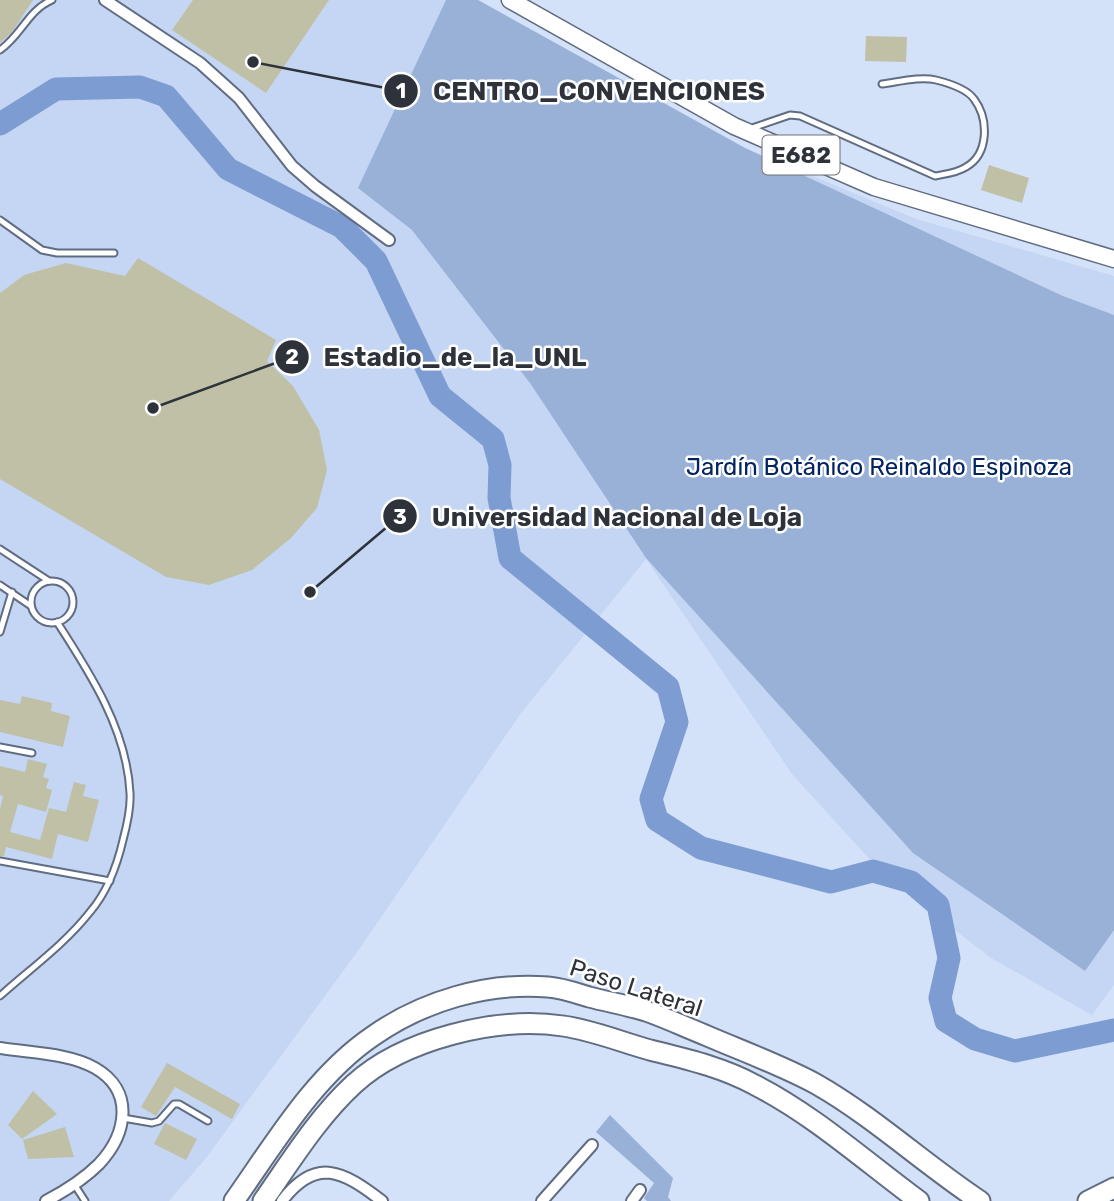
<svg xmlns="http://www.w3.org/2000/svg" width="1114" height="1201" font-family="Rubik,sans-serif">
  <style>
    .built { fill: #c4d6f3 }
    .green { fill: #99b0d7 }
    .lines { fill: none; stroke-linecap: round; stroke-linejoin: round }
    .river { stroke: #7d9cd1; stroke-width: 23 }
    .building { fill: #bfc0a6 }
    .lane-casing { stroke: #606c81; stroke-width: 9 }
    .street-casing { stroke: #606c81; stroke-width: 14 }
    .primary-casing { stroke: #606c81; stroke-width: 19 }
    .highway-casing { stroke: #606c81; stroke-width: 23 }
    .lane { stroke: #fff; stroke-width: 5 }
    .street { stroke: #fff; stroke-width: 10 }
    .primary { stroke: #fff; stroke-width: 16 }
    .highway { stroke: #fff; stroke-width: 19 }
    .labels { text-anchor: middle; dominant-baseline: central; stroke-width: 5; stroke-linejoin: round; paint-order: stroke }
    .shield { fill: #fff; stroke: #6c7076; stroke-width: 2 }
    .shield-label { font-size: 23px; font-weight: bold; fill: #2d323b }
    .park-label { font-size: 24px; fill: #032462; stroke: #fff }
    .street-label { font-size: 24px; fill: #2d323b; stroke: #fff }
    .leader { fill: none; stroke: #2d323b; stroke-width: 2.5 }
    .callout-dot { fill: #2d323b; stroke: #fff; stroke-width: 2.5 }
    .mark-label { font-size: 21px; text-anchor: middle; font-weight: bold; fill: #fff }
    .callout-label { font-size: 26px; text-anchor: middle; font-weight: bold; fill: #2d323b; stroke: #fff; stroke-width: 5; stroke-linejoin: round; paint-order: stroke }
  </style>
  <rect width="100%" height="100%" fill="#d3e1f9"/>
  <path class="built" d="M0,0H478L745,148L916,219L1114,276V985L1092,1015L991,958L884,875L792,774L646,559L521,713L360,948L206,1158L169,1201H0Z"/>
  <g class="green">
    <path d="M446,0H478L745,148L1063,296L1114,315V930L1085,971L913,853L646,558L530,383L412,230L358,188Z"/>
    <path d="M610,1115L673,1178L668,1197L671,1201H647L644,1198L654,1183L596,1132Z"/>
  </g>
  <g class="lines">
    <path class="river" d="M0,124L56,89L140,87L166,96L228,169L342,227L376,261L440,396L493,439L500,465L499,498L510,558L668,687L677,722L651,799L657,820L701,848L831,882L873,871L911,882L938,905L949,958L940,998L946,1021L975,1039L1015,1051L1114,1030"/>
  </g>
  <g class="building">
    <path d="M0,0H33L12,32L0,43Z"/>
    <path d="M193,0H329L266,93L172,30Z"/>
    <path d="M866,36L907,37L906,62L865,61Z"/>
    <path d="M989,165L1029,178L1022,203L981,190Z"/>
    <path d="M138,258L276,340L267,361L293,386L319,430L327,470L317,508L291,538L252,570L209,585L166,577L0,479V293L24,275L66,263L125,276Z"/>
    <path d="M22,696L52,703L51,711L70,716L63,747L0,732V700L20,704Z"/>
    <path d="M28,759L47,764L43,777L49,779L46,788L52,790L46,812L18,804L10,832L40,840L49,808L66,812L74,782L86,785L83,796L99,800L88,842L58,834L52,859L6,847L4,856H0V809L3,796L0,795V766L25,772Z"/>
    <path d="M167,1063L240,1104L232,1119L175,1087L156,1116L141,1107Z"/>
    <path d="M33,1091L57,1114L22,1139L8,1125Z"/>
    <path d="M165,1123L197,1139L186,1160L154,1144Z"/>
    <path d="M65,1127L74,1157L28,1159L23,1140Z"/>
  </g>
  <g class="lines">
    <defs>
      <g id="lane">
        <path d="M0,50C21,36 28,10 52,0"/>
        <path d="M752,128L790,115L800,116L935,176C945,174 957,173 966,167C989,154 989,119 974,99C967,89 948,83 936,80C920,76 898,82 882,84"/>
        <path d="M0,220L42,250L57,253H114"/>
        <path d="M0,549L49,581"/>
        <circle cx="52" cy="602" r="21"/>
        <path d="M0,585L31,606"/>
        <path d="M0,632L12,592"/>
        <path d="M0,747L32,753"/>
        <path d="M0,861L110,881"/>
        <path d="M0,996C30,969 65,944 90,912C108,891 117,866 123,840C127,825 131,808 130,793C127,730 90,673 57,622"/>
        <path d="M123,1118L152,1123L159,1121L174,1104H179L208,1121"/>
        <path d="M74,1184L85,1201"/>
      </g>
      <g id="street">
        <path d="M105,0L200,63L239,98L292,166L315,186L389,240"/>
        <path d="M0,1048C30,1053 69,1053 95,1068C135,1091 127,1134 99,1164C84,1179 65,1191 46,1201"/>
        <path d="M282,1201C316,1156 343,1171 382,1201"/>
        <path d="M542,1201L592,1145"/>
        <path d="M632,1201L640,1190"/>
      </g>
      <path id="primary" d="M510,0L734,126L874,187L1114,259"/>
      <g id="highway">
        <path d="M234,1201C275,1143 314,1076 373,1036C423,1001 487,982 548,987C562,988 576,993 589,997C608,1002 627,1005 646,1011C666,1018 685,1027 705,1035C742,1051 781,1065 816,1084C874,1117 924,1164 980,1201"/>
        <path d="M263,1201C291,1161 318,1117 354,1084C403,1039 498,1016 563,1026C592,1030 621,1042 650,1050C686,1059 722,1067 755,1085C814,1115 866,1162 919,1201"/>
        <path d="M1088,1201L1114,1188"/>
      </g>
    </defs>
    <use href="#lane" class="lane-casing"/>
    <use href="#street" class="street-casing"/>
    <use href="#primary" class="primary-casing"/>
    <use href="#highway" class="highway-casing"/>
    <use href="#lane" class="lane"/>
    <use href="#street" class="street"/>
    <use href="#primary" class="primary"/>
    <use href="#highway" class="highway"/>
  </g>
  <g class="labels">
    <rect class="shield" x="762.5" y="135.5" width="77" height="39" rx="5"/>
    <g class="shield-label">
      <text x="801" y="155">E682</text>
    </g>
    <g class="park-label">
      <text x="879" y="467">Jardín Botánico Reinaldo Espinoza</text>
    </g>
    <g class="street-label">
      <text transform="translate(636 988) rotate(18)">Paso Lateral</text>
    </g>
  </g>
  <path class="leader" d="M253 62L401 91M153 408L292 357M310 592L400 516"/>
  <g class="callout-dot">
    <circle cx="253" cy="62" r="7"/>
    <circle cx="153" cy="408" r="7"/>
    <circle cx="310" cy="592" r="7"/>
    <circle cx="401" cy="91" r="18"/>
    <circle cx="292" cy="357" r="18"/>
    <circle cx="400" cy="516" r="18"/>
  </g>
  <g class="mark-label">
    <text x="401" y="98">1</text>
    <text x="292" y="364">2</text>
    <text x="400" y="524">3</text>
  </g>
  <g class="callout-label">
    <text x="599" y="100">CENTRO_CONVENCIONES</text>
    <text x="455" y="366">Estadio_de_la_UNL</text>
    <text x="617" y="526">Universidad Nacional de Loja</text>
  </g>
</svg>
